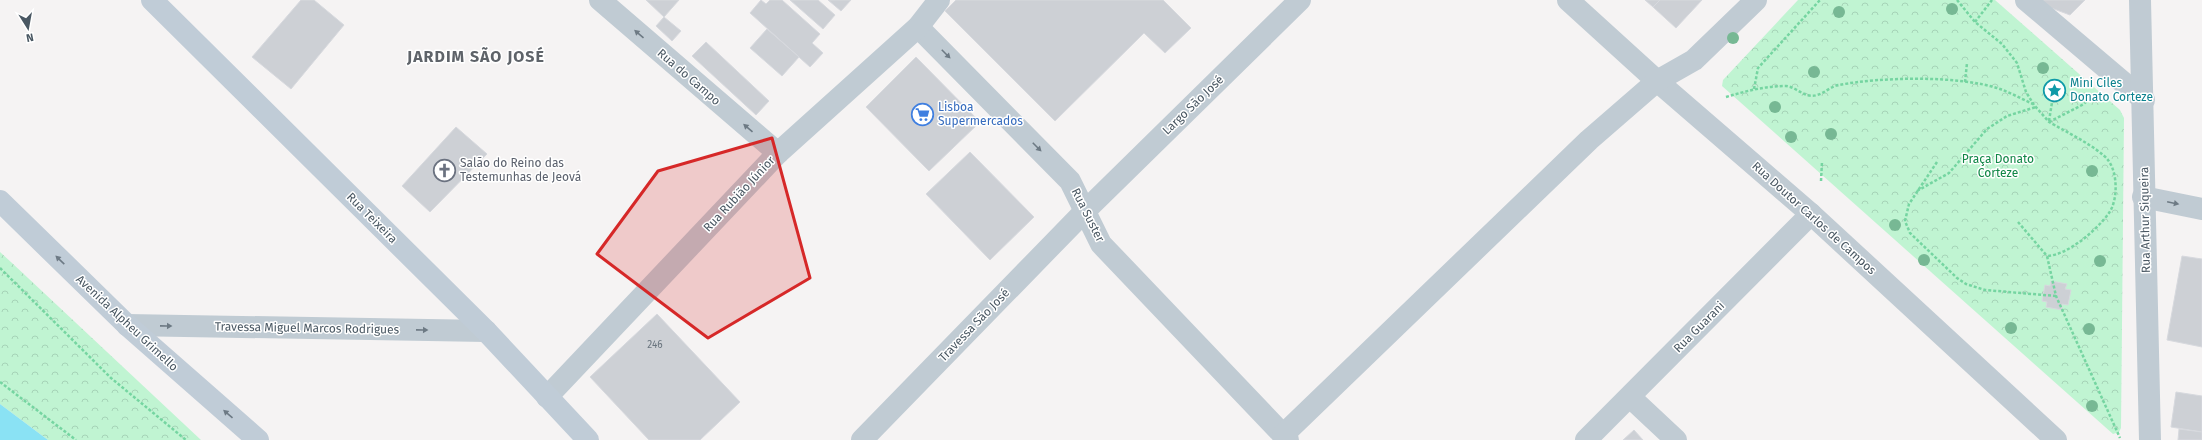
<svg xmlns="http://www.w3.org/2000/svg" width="2202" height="440" font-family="'Fira Sans',sans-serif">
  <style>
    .forest { fill: url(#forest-crowns) }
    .water { fill: #8ae2f4 }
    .building { fill: #cdd0d5; stroke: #d7d9de }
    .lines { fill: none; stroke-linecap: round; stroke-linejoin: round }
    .path { stroke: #75d5a1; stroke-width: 2.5; stroke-dasharray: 3 2; stroke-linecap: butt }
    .street { stroke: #c0cbd3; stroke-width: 22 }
    .secondary { stroke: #c0ccd7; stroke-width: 22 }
    .tree { fill: #77b894 }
    .oneway { fill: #6d7a84 }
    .oneway2 { fill: #6d7a85 }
    .marked { fill: #d62828; fill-opacity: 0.2; stroke: #d62828; stroke-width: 3; stroke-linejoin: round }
    .labels { text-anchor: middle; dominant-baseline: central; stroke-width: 3; stroke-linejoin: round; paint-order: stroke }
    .number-label { font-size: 10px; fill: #6a757f }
    .street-label { font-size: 12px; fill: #495762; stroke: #fff }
    .culture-label { font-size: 12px; fill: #0d838f; stroke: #fff; text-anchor: start }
    .shop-label { font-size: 12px; fill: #366cbe; stroke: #fff; text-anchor: start }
    .park-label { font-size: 12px; fill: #108746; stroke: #fff }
    .worship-label { font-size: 12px; fill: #5b616d; stroke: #fff; text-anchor: start }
    .district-label { font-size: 16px; font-weight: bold; letter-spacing: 1px; fill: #5e6369; stroke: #fff }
  </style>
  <defs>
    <pattern id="forest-crowns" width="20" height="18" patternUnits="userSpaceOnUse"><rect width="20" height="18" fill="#c0f4d2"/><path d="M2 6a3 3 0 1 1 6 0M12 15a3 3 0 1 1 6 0" fill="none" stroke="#a6d3b7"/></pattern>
  </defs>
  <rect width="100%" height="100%" fill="#f5f3f3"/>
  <g class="forest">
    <path d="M1798,0H1995L2120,110L2124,118L2121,428L2119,432L2113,434L1722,86L1723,80Z"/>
    <path d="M0,252L12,263L201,440H48L0,404Z"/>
  </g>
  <path class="water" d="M0,404L48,440H0Z"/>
  <g class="building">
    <path d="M301,0H314L344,25L291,89L252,57Z"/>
    <path d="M646,0H679L664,17Z"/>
    <path d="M761,0L766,4L770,0H782L820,34L812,43L823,53L810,67L750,13Z"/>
    <path d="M790,0H818L835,15L823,29Z"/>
    <path d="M828,0H851L841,11Z"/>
    <path d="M956,0H1163L1191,28L1165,53L1144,33L1055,121L945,11Z"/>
    <path d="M1645,0H1660L1653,7Z"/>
    <path d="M1660,0H1702L1676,28L1653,7Z"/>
    <path d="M2040,0H2085L2070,15L2046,6Z"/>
    <path d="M664,17L681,31L672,41L656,26Z"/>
    <path d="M767,29L799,57L782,76L750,48Z"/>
    <path d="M706,42L769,101L756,115L692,56Z"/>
    <path d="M916,57L980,122L929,171L866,107Z"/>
    <path d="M456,127L487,154L430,212L402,186Z"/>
    <path d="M970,152L1034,217L990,260L926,194Z"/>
    <path d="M2182,256L2202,259V347L2167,340Z"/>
    <path d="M2051,281L2067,284L2065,289L2071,290L2068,305L2062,304V310L2046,307L2047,302L2042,301L2045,285L2050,286Z"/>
    <path d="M657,314L740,402L700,440H649L590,377Z"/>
    <path d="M2176,392L2202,396V432L2171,427Z"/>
    <path d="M2179,429L2202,432V440H2178Z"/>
    <path d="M1634,430L1643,440H1623Z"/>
  </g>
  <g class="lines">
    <g class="path">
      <path d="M1957,0L1975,22L2002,44L2017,63L2026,92L2034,105L2049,122C2063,130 2099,148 2108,160C2118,173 2118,200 2109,213C2097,230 2068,255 2047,256"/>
      <path d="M1975,22L1992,0"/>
      <path d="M1965,82L1967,63"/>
      <path d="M1754,89L1758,68L1820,0"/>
      <path d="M1726,97C1746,91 1765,86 1786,86C1797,87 1805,99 1817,95C1825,93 1831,86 1839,85C1880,77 1960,75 2000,89C2011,93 2022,99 2033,104"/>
      <path d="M2049,121L2054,90"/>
      <path d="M2049,122L2084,104L2094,93"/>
      <path d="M1937,162L1909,204L1905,221L1910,233L1957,278L1966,284L1985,290L2056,296"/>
      <path d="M1821,181L1822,162"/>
      <path d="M1917,191L1949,173L1987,129L2007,116L2036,107"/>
      <path d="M2018,222L2047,256L2056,296L2120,438"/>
      <path d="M0,268L111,378L186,440"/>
      <path d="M0,382L76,440"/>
    </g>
    <g class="street">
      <path d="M600,0L778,153"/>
      <path d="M1568,0L1657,81L1811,214L2056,440"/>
      <path d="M2026,0L2144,100"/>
      <path d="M2140,0L2150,440"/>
      <path d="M918,27L1070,181L1101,244L1288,440"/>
      <path d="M2143,197L2202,209"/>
      <path d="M127,325L486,331"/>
      <path d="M547,397L778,153L918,27L939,0"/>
      <path d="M1630,397L1676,440"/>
      <path d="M1283,435L1589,140L1657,81L1694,60L1756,0"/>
      <path d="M862,440L1086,210L1300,0"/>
      <path d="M1586,440L1811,214"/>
    </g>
    <g class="secondary">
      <path d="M152,0L486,331L588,440"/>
      <path d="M0,201L127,325L258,440"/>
    </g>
  </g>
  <g class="tree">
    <circle cx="1952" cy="9" r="6"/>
    <circle cx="1839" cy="12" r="6"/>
    <circle cx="1733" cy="38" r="6"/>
    <circle cx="2043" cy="68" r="6"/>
    <circle cx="1814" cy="72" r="6"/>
    <circle cx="1775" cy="107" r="6"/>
    <circle cx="1831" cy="134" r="6"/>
    <circle cx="1791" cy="137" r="6"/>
    <circle cx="2092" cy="171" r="6"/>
    <circle cx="1895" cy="225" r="6"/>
    <circle cx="1924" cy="260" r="6"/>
    <circle cx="2100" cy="261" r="6"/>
    <circle cx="2011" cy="328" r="6"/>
    <circle cx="2089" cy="329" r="6"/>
    <circle cx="2092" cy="406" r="6"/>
  </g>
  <defs><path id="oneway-solid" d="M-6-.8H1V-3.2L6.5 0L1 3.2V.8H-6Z"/></defs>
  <g class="oneway">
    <use href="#oneway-solid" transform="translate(639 34) rotate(-139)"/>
    <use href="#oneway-solid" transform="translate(946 54) rotate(45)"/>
    <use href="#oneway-solid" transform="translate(748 128) rotate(-139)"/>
    <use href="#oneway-solid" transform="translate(1037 147) rotate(45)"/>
    <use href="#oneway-solid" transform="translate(2173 203) rotate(12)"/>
    <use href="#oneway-solid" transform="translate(166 326) rotate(1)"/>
    <use href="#oneway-solid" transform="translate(422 330) rotate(1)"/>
  </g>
  <g class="oneway2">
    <use href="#oneway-solid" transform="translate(60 260) rotate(-136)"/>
    <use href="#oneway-solid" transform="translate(228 414) rotate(-139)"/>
  </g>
  <path class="marked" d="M772,138L810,278L708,338L597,254L658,171Z"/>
  <defs>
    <symbol id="sight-ring" viewBox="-11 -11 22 22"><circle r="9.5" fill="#fff" stroke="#0f9aa8" stroke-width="1.5"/><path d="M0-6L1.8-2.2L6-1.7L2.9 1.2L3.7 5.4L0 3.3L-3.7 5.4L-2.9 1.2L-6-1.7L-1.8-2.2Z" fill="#0f9aa8"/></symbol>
    <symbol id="supermarket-ring" viewBox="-11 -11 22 22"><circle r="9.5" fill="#fff" stroke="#3f7fe0" stroke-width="1.5"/><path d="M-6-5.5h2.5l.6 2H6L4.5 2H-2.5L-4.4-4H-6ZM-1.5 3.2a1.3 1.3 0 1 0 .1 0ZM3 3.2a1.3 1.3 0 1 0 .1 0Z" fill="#3f7fe0"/></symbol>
    <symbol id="church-ring" viewBox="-11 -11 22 22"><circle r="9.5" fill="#fff" stroke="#6b7280" stroke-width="1.5"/><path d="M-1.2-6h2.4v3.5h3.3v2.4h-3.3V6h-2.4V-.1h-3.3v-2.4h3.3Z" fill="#6b7280"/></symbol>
  </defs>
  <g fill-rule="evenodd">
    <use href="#sight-ring" x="2042" y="78" width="25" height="25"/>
    <use href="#supermarket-ring" x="910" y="102" width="25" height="25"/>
    <use href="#church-ring" x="432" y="158" width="25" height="25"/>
  </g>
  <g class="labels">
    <g class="number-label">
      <text x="655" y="345">246</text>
    </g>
    <g class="street-label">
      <text transform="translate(689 77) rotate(41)">Rua do Campo</text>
      <text transform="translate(1193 105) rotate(-44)">Largo São José</text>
      <text transform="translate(739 194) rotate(-47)">Rua Rubião Júnior</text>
      <text transform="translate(1088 215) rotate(63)">Rua Suster</text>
      <text transform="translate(372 218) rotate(45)">Rua Teixeira</text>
      <text transform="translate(1814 218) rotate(42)">Rua Doutor Carlos de Campos</text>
      <text transform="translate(2145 220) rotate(-91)">Rua Arthur Siqueira</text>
      <text transform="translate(127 323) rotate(43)">Avenida Alpheu Grimello</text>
      <text transform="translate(974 325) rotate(-46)">Travessa São José</text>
      <text transform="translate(1699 327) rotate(-45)">Rua Guarani</text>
      <text transform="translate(307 328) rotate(1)">Travessa Miguel Marcos Rodrigues</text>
    </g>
    <g class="culture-label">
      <text x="2070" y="83">Mini Ciles<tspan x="2070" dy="14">Donato Corteze</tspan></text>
    </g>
    <g class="shop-label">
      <text x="938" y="107">Lisboa<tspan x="938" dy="14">Supermercados</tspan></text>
    </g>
    <g class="park-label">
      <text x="1998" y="159">Praça Donato<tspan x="1998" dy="14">Corteze</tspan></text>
    </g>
    <g class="worship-label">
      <text x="460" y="163">Salão do Reino das<tspan x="460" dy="14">Testemunhas de Jeová</tspan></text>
    </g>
    <g class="district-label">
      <text x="476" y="56">JARDIM SÃO JOSÉ</text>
    </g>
  </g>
  <g transform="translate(28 28) rotate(169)" stroke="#ffffff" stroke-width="3" paint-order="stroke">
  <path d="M0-3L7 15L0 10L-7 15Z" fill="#495762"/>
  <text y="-6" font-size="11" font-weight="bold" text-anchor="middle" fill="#495762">N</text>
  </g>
</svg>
